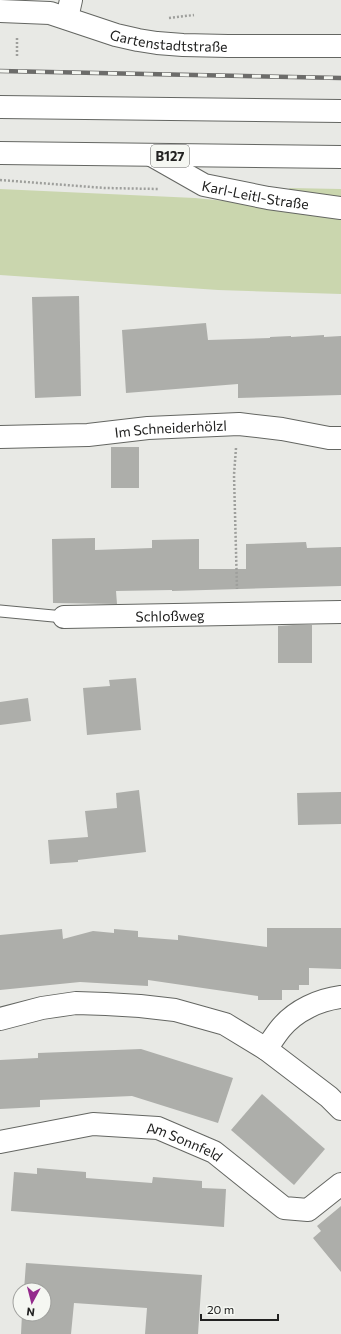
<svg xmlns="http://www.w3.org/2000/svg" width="341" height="1334" font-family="Commissioner,sans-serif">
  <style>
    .green { fill: #cad6ae }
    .building { fill: #adaeaa }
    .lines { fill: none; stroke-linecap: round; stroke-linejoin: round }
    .lane-casing { stroke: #646662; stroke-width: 13 }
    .street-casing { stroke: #646662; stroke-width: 24 }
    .primary-casing { stroke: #646662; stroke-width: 24 }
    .path { stroke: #9e9f9c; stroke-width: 2.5; stroke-dasharray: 2 2; stroke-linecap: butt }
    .lane { stroke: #fff; stroke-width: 11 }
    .street { stroke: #fff; stroke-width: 22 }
    .primary { stroke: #fff; stroke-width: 22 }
    .rail-casing { stroke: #6c6c6a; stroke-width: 4.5 }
    .rail { stroke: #f5f7f2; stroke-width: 3; stroke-dasharray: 9; stroke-linecap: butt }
    .labels { text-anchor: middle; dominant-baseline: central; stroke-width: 3.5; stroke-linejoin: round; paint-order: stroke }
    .shield { fill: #f5f7f2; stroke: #61615f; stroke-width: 1 }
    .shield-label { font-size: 13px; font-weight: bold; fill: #212120 }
    .street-label { font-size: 14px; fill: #212120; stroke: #f5f7f2 }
  </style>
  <rect width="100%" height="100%" fill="#e8e9e5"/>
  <path class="green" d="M290,188L341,189V294L218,290L0,275V189L195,198L266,205Z"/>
  <g class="building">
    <path d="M79,296L81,396L35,398L32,297Z"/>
    <path d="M206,323L208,340L270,338V337L291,336V337L324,335V337L341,336V395L238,398V384L126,393L122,330Z"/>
    <rect x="111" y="447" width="28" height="41"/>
    <path d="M95,538V550L152,548V540L199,539V569H246V544L306,542L307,548L341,547V586L172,591V590L116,591L117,604L53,603L52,539Z"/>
    <path d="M293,625H312V663H278V626Z"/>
    <path d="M136,678L141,730L87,735L83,688L110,686L109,680Z"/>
    <path d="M28,698L31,721L0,725V702Z"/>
    <path d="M139,790L146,852L78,860V862L50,864L48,840L88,837L85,811L117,808L116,793Z"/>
    <path d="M341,792V824L298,825L297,793Z"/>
    <path d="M267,928H341V969L309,968V985H299V990H282V1000H258V996L148,980V986L80,982L0,990V935L62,929L63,939L93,931L114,933V929L138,931V937L178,940V935L267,947Z"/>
    <path d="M141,1049L233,1078L218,1123L132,1096L40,1100V1107L0,1109V1060L38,1058V1053Z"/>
    <path d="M262,1094L325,1149L294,1185L231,1130Z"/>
    <path d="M37,1168L86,1172V1178L152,1183L153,1177L202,1181V1188L226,1189L224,1227L11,1211L14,1172L37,1174Z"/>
    <path d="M341,1206V1272L313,1238L321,1231L317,1226Z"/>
    <path d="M26,1263L202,1275L198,1334H145L147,1308L74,1303L71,1334H21L22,1314H44V1290H24Z"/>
  </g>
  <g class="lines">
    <defs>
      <path id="lane" d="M0,611L64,617"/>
      <g id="street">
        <path id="s1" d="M0,11L50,13L116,35L138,40L157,43L183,45L228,46H341"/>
        <path d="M67,18L71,0"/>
        <path id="s2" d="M153,156L204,185L268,198L341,208"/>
        <path id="s3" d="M0,437L88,435L148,428L239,424L282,429L329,438H341"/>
        <path id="s4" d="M64,617L341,612"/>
        <path d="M341,997C319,1000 296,1010 281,1028C276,1034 271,1042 266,1049L329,1097L341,1109"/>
        <path d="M0,1019L42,1008L76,1003L106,1004L140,1006L175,1010L225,1024L266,1049"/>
        <path id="s5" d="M0,1142L93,1124L158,1128L214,1152L284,1208L308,1210L341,1184"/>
      </g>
      <g id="primary">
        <path d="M0,107L341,111"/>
        <path d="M0,153L341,157"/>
      </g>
    </defs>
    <use href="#lane" class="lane-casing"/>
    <use href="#street" class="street-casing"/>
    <use href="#primary" class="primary-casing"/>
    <g class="path">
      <path d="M169,18L194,15"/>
      <path d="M17,56V36"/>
      <path d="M0,180L105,188L159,189"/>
      <path d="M236,448L234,475L237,589"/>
    </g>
    <use href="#lane" class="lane"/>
    <use href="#street" class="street"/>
    <use href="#primary" class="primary"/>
    <defs>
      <path id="rail" d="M0,71L341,78"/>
    </defs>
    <use href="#rail" class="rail-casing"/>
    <use href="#rail" class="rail"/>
  </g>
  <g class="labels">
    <rect class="shield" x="151" y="145" width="38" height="22" rx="3"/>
    <g class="shield-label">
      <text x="170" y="156">B127</text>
    </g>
    <g class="street-label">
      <text stroke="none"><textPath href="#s1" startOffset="173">Gartenstadtstraße</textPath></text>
      <text stroke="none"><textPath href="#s2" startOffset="111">Karl-Leitl-Straße</textPath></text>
      <text stroke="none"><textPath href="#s3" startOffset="171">Im Schneiderhölzl</textPath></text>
      <text stroke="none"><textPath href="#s4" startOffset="106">Schloßweg</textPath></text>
      <text stroke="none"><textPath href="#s5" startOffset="189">Am Sonnfeld</textPath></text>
    </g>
  </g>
  <g transform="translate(32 1302) rotate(187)"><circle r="19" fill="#f5f7f2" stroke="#a0a19e"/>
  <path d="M0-3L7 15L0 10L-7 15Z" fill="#942a8c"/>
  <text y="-6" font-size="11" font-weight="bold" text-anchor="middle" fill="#212120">N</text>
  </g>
  <path d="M201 1314v6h77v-6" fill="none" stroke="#212120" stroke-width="2"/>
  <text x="207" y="1314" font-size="12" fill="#212120" stroke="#f5f7f2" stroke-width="3" paint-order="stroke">20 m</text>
</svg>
